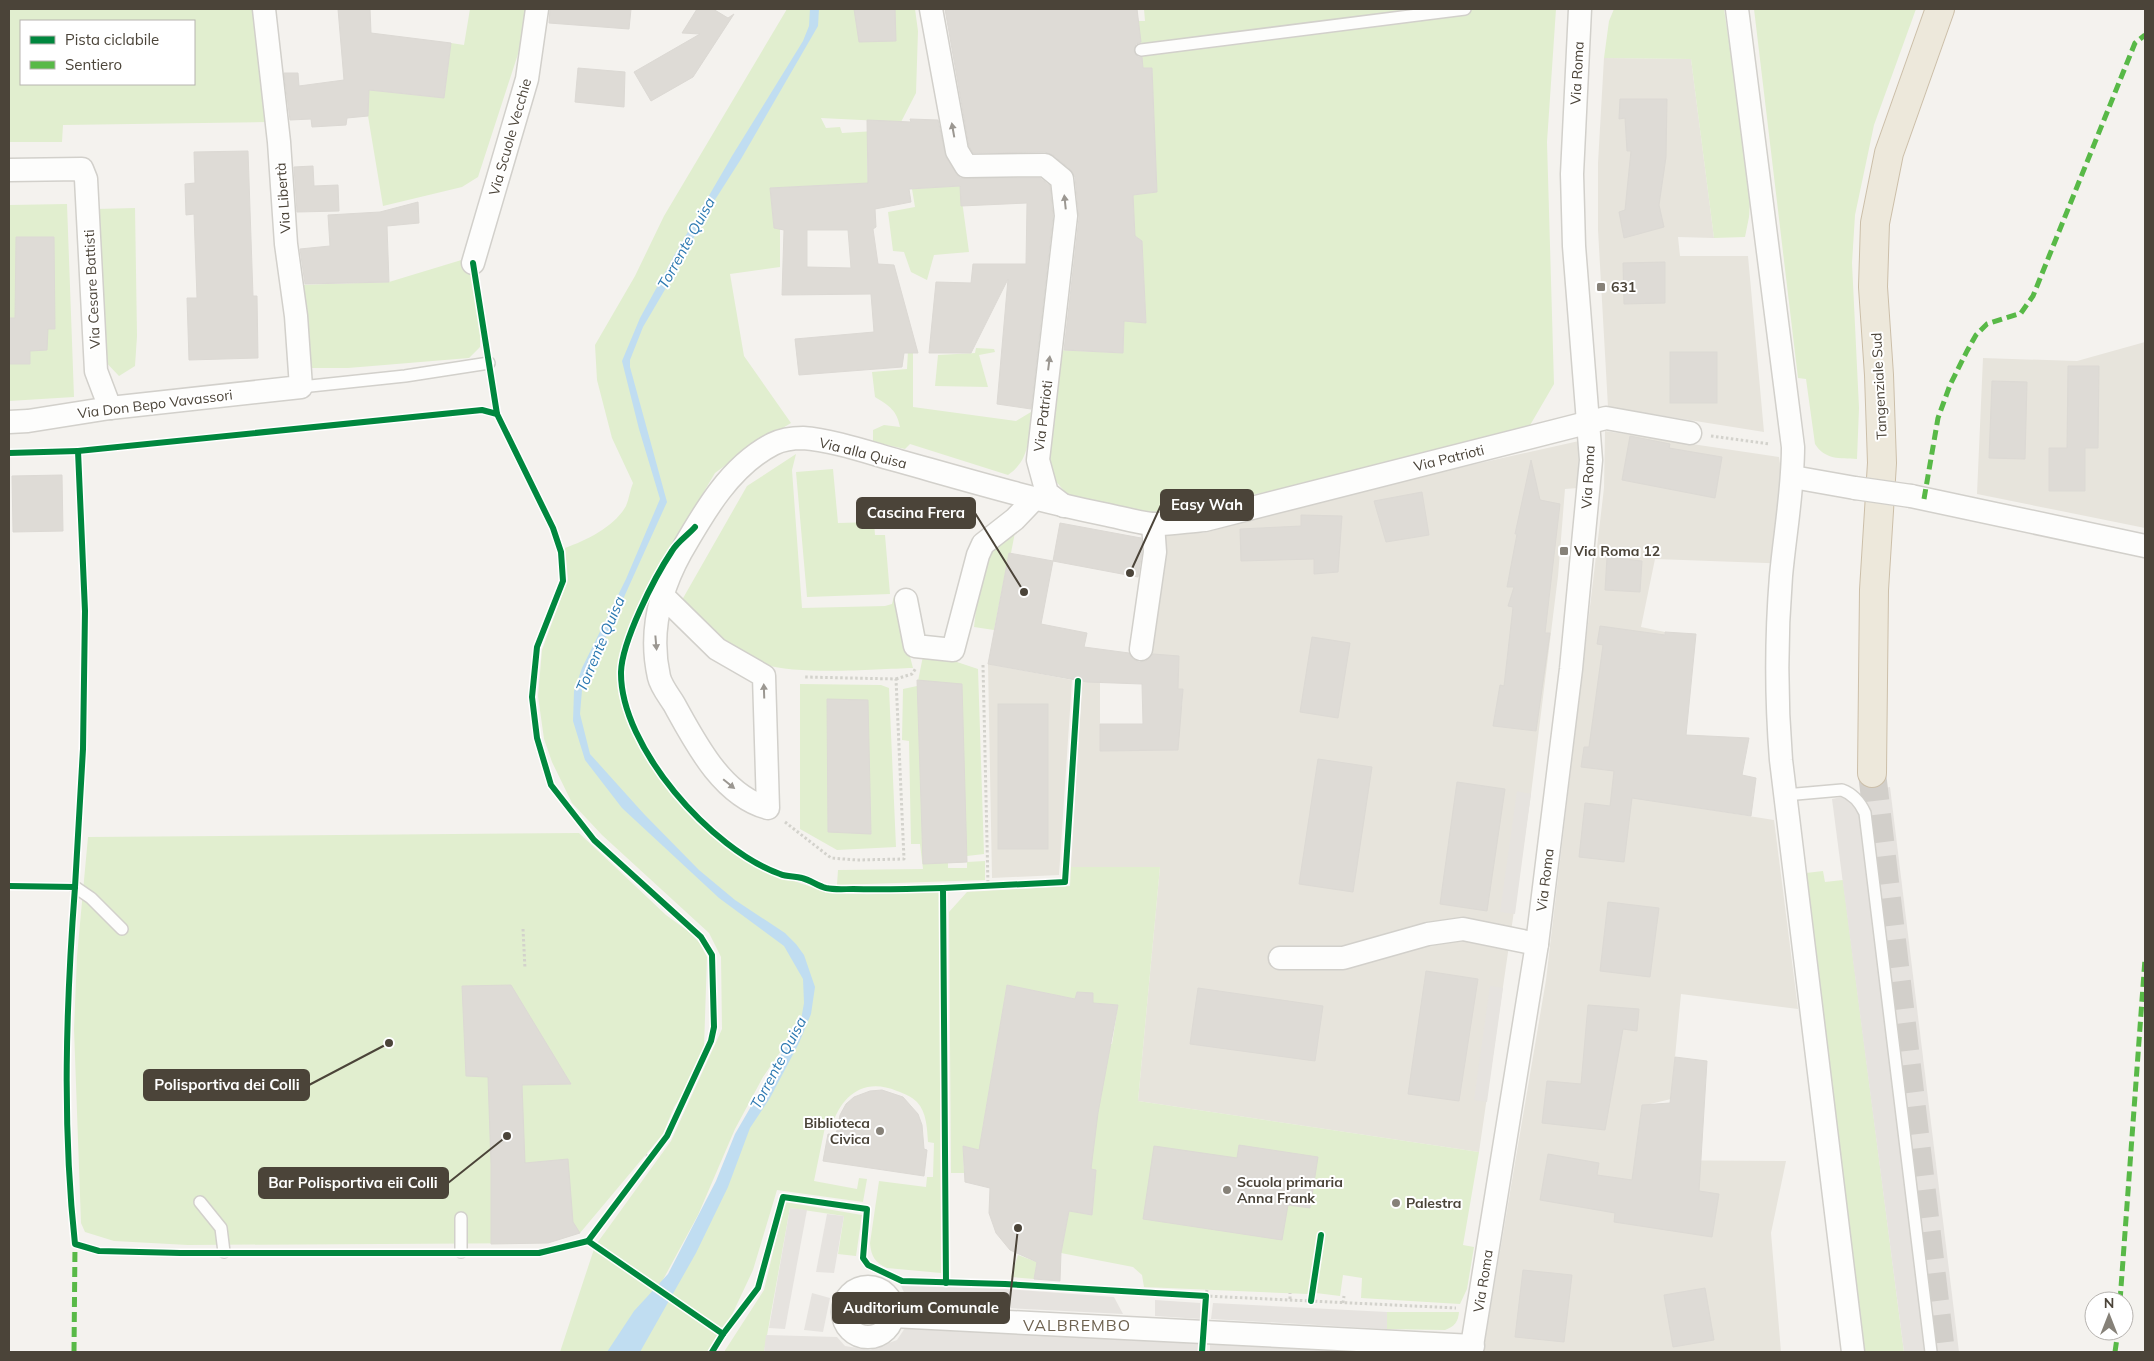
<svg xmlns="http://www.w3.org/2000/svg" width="2154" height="1361" font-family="Mulish,sans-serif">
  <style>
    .residential { fill: #e7e4dc }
    .green { fill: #e1eecf; fill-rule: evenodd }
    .parking { fill: #e6e3df }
    .water { fill: #c0ddf1 }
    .building { fill: #dedbd6; stroke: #dcd9d4; fill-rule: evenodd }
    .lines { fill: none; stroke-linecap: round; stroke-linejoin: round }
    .highway-tunnel { stroke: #d2cfca; stroke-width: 28; stroke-dasharray: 28 14; stroke-linecap: butt }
    .lane-casing { stroke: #d2d0cb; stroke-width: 14 }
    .street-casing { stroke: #d2d0cb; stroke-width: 25 }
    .highway-casing { stroke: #ccbfa9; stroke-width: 30 }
    .path { stroke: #d3d2cc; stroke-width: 3; stroke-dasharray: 2.5 2.5; stroke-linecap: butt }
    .lane { stroke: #fdfdfc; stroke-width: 11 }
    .street { stroke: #fdfdfc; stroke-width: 22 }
    .highway { stroke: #ede8db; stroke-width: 28 }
    .street-bridge-casing { stroke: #d2d0cb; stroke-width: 25; stroke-linecap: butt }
    .street-bridge { stroke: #fdfdfc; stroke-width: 22 }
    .quiet { stroke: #58b947; stroke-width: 5; stroke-dasharray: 10 5; stroke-linecap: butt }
    .cycleway-casing { stroke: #fff; stroke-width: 9 }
    .cycleway { stroke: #00873e; stroke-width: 6 }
    .oneway { fill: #9b9791 }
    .poi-dot { fill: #868178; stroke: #fff; stroke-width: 2 }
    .labels { text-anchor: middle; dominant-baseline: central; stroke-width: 4; stroke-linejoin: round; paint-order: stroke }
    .street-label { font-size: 14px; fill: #4b4439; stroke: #fff }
    .poi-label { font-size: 14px; font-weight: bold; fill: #4b4439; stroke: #fff; text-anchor: start }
    .water-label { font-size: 15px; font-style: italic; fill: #2e7ab2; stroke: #fff }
    .quarter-label { font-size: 16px; letter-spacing: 1px; fill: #6e6250; stroke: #fff }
    .leader { fill: none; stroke: #4b4439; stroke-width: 2 }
    .callout-dot { fill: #4b4439; stroke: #fff; stroke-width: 2 }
    .callout { fill: #4b4439; stroke: #4b4439; stroke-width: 2 }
    .callout-label { font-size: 15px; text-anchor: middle; font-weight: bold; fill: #fff }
  </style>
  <rect width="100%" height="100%" fill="#f4f2ee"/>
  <g class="residential">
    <path d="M1604,58L1691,59L1714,238L1678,237L1680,256H1748L1764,432L1608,407L1598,230V163Z"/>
    <path d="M2145,342V528L1977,494L1983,358L2077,361Z"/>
    <path d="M1605,431L1779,457L1795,564L1655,559L1641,627L1665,632L1647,800L1774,820L1798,1009L1681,994L1671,1099L1642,1106L1635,1160L1786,1161L1771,1233L1781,1352H1483L1546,980L1604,488Z"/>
    <path d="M1579,441L1578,488L1565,489L1558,576L1531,794L1479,1152L1138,1101L1160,867H1071L1082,682H1100V751L1178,750L1180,716L1174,707H1182L1183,689H1178L1179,657L1146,654L1159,530L1204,533L1377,486Z"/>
    <path d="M988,664L1072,680L1059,875L992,878Z"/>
  </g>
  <g class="green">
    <path d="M9,9H258L268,122L63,125L62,142H9ZM21,21H194V84H21Z"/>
    <path d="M470,9H527L518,54L478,177L462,187L383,206L368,116L369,90L444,98L451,43L464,45Z"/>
    <path d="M787,9H915L918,31L916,93L901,122L821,118L826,128L840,127L842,133L875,131L886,148L867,158L868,183L770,188L774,228L780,229V267L730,274L744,356L791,423L742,453L715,473L658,569C650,604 623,635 621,672C621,686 625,699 629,712C653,794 742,869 822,890C851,898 908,892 940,892L941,1273L887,1268C875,1263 871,1256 870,1243L879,1181L926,1187L927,1177H933L934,1143L928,1142C927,1129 927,1113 917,1102C911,1096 905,1094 897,1091C863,1077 841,1096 831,1128L825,1127L814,1181L857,1189L859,1178L867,1179L863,1202L777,1190L753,1270L723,1334L720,1332L707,1352H560L595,1246L671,1141L722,1029L721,957L709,933L602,835L572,803L552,762L544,739L538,696L542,650L568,579L565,548C587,540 614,527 626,506C629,499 630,490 633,483L612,438L597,380L595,345L635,276L664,216ZM799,1025L660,1291L658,1289L698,1215L735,1129L763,1077Z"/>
    <path d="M1144,9H1556L1547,142L1554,384L1529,427L1319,481L1159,514L1076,505L1048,472L1057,350L1123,353L1124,321L1146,323L1142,241L1135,236L1133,195L1157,192L1152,68H1143L1138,21H1145Z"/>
    <path d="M1614,9H1724L1751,187L1749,217L1745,237L1714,238L1691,59L1604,58L1609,21Z"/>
    <path d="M1754,9H1916L1874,125L1855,215L1852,263L1859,408L1857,459C1840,458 1825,460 1815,444L1806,379L1798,378Z"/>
    <path d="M960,186L969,252L934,255L927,280L911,272L904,252L893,251L888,212L915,207L912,189Z"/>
    <path d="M67,204L74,397L9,401V205Z"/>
    <path d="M135,208L137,336L135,366L119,376L102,358L96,209Z"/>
    <path d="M468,258L480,327V347L469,358L348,368H310L298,285L389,282Z"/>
    <path d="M976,348L994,349L995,352L979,355L988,387L935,386L938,355L975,353Z"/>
    <path d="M908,350H913V407L1016,421L1031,412C1028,438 1031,459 1008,475L910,444L905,449L873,442V430L884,425L900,427C897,411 890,406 875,397L872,372L907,369Z"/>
    <path d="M796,454L792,470L802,608L885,606L892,604L894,596L913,668C874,669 785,677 752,660C725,645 704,620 682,600L747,486Z"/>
    <path d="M833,469L838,523L874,522L875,535H885L890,594L807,597L796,472Z"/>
    <path d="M1016,527L1011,553H1009L994,630L974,627L981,565L998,542Z"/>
    <path d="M924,651L978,669L984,854L967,856V862L985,861V880L837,885L838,870L923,869L920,844H911L909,741L902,740L903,689L917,686ZM967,862V868H948V863Z"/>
    <path d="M800,684L881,685L889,688L896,847L837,850L800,829Z"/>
    <path d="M579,833L666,915L688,931L699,942L707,957L704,1048L683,1094L674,1107L663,1134L580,1233L548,1243L188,1245L114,1241L85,1232L81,1223L74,1029L77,956L88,837Z"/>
    <path d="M1071,867H1160L1138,1101L1479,1152L1463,1245L1474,1247L1467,1289L1460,1304L1361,1298L1362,1278L1343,1275L1340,1296L1316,1293L1325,1236L1318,1234L1308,1294L1144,1287L1142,1275L1133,1267L1061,1253L1069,1211L1092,1215L1096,1170L1078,1167L1098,1043L1112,1044L1118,1005L1093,1003V994L1077,992L1075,999L1007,985L981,1138L983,1151L963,1146L964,1173H951L949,912L967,892L1070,886Z"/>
    <path d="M1823,871L1825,882L1843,880L1904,1352H1864L1806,873Z"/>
    <path d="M785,1202L862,1215L856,1256L838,1254L844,1216L790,1208L764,1352H724L764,1290Z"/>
    <path d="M1018,1255L1037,1262L1034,1279L1011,1277Z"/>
    <path d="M1387,1312H1459C1458,1322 1455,1326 1445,1330L1387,1329Z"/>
  </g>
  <g class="parking">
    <path d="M1890,787L1959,1352H1904L1832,799Z"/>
    <path d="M1517,791L1531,794L1515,914L1500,912Z"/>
    <path d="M1490,986L1503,988L1487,1102L1474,1100Z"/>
    <path d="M790,1208L807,1210L785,1329L769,1328Z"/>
    <path d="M827,1214L844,1216L834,1273L816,1272Z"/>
    <path d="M901,1286L1005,1289L1114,1297L1123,1314L909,1303Z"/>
    <path d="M812,1293L830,1298L823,1332L804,1330Z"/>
    <path d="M1155,1300L1200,1303L1201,1319L1155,1316Z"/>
    <path d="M1213,1303L1387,1312V1329L1211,1319Z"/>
    <path d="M907,1325L1198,1342V1352H764L766,1335L837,1337L845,1346L870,1350L897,1340Z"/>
    <path d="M1210,1341L1376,1348V1352H1210Z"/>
  </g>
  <path class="water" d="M810,9H819L818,26L741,159L699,225L690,247L643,327L630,360V367L667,502L582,690L580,714L590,754L644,814L699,870L735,900L785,933L796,944L804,955L815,987L811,1014L799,1043L770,1098L750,1128L728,1187L696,1253L640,1352H607L634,1311L668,1274L716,1181L735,1134L801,1020L804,1003L803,979L784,946L719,898L622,808L585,760L573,721L574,691L582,668L626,579L660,499L639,429L622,361L640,318L675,254L732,156L803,41L809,26Z"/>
  <g class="building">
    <path d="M338,9H370L371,33L451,43L444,98L369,90L368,116L347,118L346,125L312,127L311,119L290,120L284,73H298L299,86L344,80Z"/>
    <path d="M550,9H631L629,29L549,23Z"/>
    <path d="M697,9H713L728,18L734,14L693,77L651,101L634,72L700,34L682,33Z"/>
    <path d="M854,9H895L896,41L859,42Z"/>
    <path d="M945,9H1137L1141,42L1136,44L1134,51L1138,57H1142L1143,68H1152L1157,192L1133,195L1135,236L1142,241L1146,323L1124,321L1123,353L1064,350L1079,218L1075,177L1070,169L1053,155L1045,152L973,153L969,146Z"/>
    <path d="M578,68L625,72L624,107L575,102Z"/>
    <path d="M1620,99H1667L1666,157L1659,205L1664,227L1624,238L1619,212L1625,210L1631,151H1627L1625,118L1619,119Z"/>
    <path d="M910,119L938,120L946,157L960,178H1040L1050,186L1053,216L1031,409L997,404L1008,279L971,353H929L936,282L971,283L973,264H1026L1027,203L961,206L960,186L909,189L911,202L875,209L876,227L873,229L878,264L894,265L918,353H904L902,367L799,375L795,339L874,332L871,294L782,295L784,230L774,228L770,188L868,183L867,120L911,122ZM807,230H848L851,268L807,267Z"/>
    <path d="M248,151L253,296H257L258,358L189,360L187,298H197L194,214L186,215L185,184L195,183L194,152Z"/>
    <path d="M313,166L314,186L338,185L339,211L297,212L294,167Z"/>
    <path d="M418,202L419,223L387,226L389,282L305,284L300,249L330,246L328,215L380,212Z"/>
    <path d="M16,237H54L55,329H48L47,350L30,351V364H9V318H15Z"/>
    <path d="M1665,262V303L1624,304L1623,263Z"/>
    <rect x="1670" y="352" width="47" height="51"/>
    <path d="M2068,366H2099L2098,448H2085V491H2049V448H2067Z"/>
    <path d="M1992,381L2027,382L2025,459L1989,458Z"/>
    <path d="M1630,436L1670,444L1669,448L1722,457L1715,498L1622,480Z"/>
    <path d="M1531,460L1540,500L1560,504L1545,633H1550L1536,731L1493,726L1500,685L1504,686L1513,607L1508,606L1514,587H1507L1517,534H1515Z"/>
    <path d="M62,475L63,531L13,532L12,476Z"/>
    <path d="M1422,492L1429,535L1386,542L1374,501Z"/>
    <path d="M1301,515L1342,516L1338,572L1314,574V559L1241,561L1240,529L1301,526Z"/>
    <path d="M1060,523L1141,538L1142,552L1138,577L1053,561Z"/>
    <path d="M1009,553L1053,561L1041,624L1087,633L1084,647L1129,653L1133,659L1139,662L1146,661L1153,654L1179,656L1178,689H1183L1178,750L1100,751V724H1143L1142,684L1087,682L988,664Z"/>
    <path d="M1607,557L1642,561L1640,592L1605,590Z"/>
    <path d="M1600,626L1665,635V632L1696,634L1686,735L1749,738L1742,775L1756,778L1751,816L1632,798L1624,862L1579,857L1585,803L1610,806L1614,771L1581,767L1584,747H1589L1603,645L1597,644Z"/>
    <path d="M1312,637L1350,643L1338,718L1300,712Z"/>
    <path d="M917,680L962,684L967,862L923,864Z"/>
    <path d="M827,699L868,700L871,834L828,832Z"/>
    <rect x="998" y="704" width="50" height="145"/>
    <path d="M1318,759L1372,767L1353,892L1299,884Z"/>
    <path d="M1457,782L1505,789L1487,911L1440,904Z"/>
    <path d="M1608,902L1659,908L1650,977L1600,971Z"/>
    <path d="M1426,971L1478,979L1459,1101L1408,1094Z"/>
    <path d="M511,985L571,1084L522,1085L525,1163L568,1159L573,1222L580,1233L548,1243L491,1244V1164L488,1077L466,1076L462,986Z"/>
    <path d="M1007,985L1075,999L1077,992L1093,993V1003L1118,1005L1098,1113L1091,1169L1096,1170L1092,1215L1069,1211L1061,1253L1060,1281L1034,1279L1037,1262L1010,1250L996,1233L989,1213L990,1188L965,1182L963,1146L979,1150Z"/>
    <path d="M1198,988L1323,1006L1315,1061L1190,1044Z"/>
    <path d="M1588,1005L1639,1009L1637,1031L1623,1029L1605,1130L1542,1123L1547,1081L1581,1084Z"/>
    <path d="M1675,1057L1707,1061L1699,1191L1719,1194L1712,1237L1614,1222L1615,1213L1540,1200L1548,1154L1599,1163L1597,1175L1632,1180L1642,1105L1670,1103Z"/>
    <path d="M882,1090L903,1097L918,1114L922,1125L924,1149L927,1150L924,1176L823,1161L828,1134L836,1135L840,1115L846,1104L854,1097L870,1091Z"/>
    <path d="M1239,1145L1318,1157L1310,1208L1288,1205L1282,1240L1143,1219L1154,1146L1237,1158Z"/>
    <path d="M1523,1270L1572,1275L1564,1342L1515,1337Z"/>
    <path d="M1705,1288L1714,1340L1673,1347L1664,1295Z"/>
  </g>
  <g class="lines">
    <path class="highway-tunnel" d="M1872,773L1941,1352"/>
    <defs>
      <g id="lane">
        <path d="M1141,50L1465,9"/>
        <path d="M301,387L405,376L489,363"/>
        <path d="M1785,795L1842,790C1853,794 1860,802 1865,813L1931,1352"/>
        <path d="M75,887L91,898L122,929"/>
        <path d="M200,1202L221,1228L224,1252"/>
        <path d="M461,1218V1252"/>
      </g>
      <g id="street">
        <path d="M931,9L957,151L966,166L1045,165L1062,179L1066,216L1038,460L1047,493L1064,506"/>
        <path d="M1737,9L1793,447C1793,490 1785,533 1781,576C1776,638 1776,698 1781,760L1853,1352"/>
        <path d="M9,170L82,169L86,179L96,371L110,408"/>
        <path d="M473,263L527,79L537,9"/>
        <path d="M9,422L28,421L110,408L301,387L296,316L286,244L279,142L264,9"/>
        <path d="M1793,477L1855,488"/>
        <path d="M1911,496L2145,546"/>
        <path d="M662,595L717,649L764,676L768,808C722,796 695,742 674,704C669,696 661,686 659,677C649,633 660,590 681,552C704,512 730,466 773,444C781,440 793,438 803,438C832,440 870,453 899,461C967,480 1034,500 1103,514C1119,517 1135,522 1151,524C1168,525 1188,521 1205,520L1606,418L1690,433"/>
        <path d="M906,600L915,646L953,650L978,555L983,544L1015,519L1035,498"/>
        <path d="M1141,649L1155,552L1153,524"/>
        <path d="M1280,958H1343L1428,934L1463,929L1537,944"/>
        <circle cx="868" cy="1312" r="25"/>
        <path d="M893,1316L1473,1346"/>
        <path d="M1471,1352L1537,944L1571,669L1591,460L1574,246L1572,174L1580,9"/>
      </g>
      <path id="highway" d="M1872,773L1874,590L1882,463L1879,375L1873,287L1875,223L1889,153L1940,9"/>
    </defs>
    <use href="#lane" class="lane-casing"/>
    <use href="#street" class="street-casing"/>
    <use href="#highway" class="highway-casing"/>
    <g class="path">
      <path d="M1711,436L1770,444"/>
      <path d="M983,665L988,885"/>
      <path d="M896,679L912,674L916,668"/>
      <path d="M785,822L831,858L857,860L904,859L896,679L805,677"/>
      <path d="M523,929L525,969"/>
      <path d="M646,1155L651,1158"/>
      <path d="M946,1225H951"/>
      <path d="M1207,1290L1206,1296L1456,1308"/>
      <path d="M1290,1299V1293"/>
      <path d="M1343,1303L1344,1296"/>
    </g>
    <use href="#lane" class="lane"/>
    <use href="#street" class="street"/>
    <use href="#highway" class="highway"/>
    <defs>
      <path id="street-bridge" d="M1855,488L1911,496"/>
    </defs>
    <use href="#street-bridge" class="street-bridge-casing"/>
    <use href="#street-bridge" class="street-bridge"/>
    <g class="quiet">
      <path d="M1924,499L1938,418L1950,385L1967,351L1976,335L1987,324L2021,313L2033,296L2135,43L2145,35"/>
      <path d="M2120,1301L2145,959"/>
      <path d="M74,1352L75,1244"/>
      <path d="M2115,1352L2118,1331"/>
    </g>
    <defs>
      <g id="cycleway">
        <path d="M9,453L78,451"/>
        <path d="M695,527C688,535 677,542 672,551C654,578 622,641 621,672C620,747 712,850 780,874C787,877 795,876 802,878C810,880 818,886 826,888C835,890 844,889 853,889C883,890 913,889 943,888"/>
        <path d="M9,886L75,887C66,1006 62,1125 75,1244L99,1251L180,1253H539L588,1241L667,1136L711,1041L714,1027L712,955L701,937L594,840L551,785L537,738L532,697L537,647L563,581L561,552L553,528L497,414L473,263"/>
        <path d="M75,887L83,749L85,611L78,451L482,410L497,414"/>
        <path d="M588,1241L723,1334"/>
        <path d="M946,1283L943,888L1065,882L1078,681"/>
        <path d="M1311,1301L1321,1235"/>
        <path d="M712,1352L723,1334L758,1288L783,1197L867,1209L863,1258L868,1265L902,1281L1005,1284L1206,1296L1202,1352"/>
      </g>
    </defs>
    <use href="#cycleway" class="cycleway-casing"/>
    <use href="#cycleway" class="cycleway"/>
  </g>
  <defs><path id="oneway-solid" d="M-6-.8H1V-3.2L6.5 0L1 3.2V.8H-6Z" transform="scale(1.25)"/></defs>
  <g class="oneway">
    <use href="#oneway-solid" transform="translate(953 130) rotate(-100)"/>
    <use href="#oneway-solid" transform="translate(1065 202) rotate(-96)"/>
    <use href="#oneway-solid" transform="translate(1049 363) rotate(-83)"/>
    <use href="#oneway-solid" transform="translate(656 643) rotate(85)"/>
    <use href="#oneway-solid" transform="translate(764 691) rotate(-92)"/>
    <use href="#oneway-solid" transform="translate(729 784) rotate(39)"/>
  </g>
  <g class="poi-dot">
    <rect x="1596" y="282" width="10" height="10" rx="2.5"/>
    <rect x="1559" y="546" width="10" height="10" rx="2.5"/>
    <circle cx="880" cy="1131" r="5"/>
    <circle cx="1227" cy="1190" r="5"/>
    <circle cx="1396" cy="1203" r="5"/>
  </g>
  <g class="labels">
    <g class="street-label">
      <text transform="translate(1577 73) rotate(-87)">Via Roma</text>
      <text transform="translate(510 137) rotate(-74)">Via Scuole Vecchie</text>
      <text transform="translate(283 198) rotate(-94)">Via Libertà</text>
      <text transform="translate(92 289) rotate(-93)">Via Cesare Battisti</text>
      <text transform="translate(1879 386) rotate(-93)">Tangenziale Sud</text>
      <text transform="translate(155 404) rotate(-7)">Via Don Bepo Vavassori</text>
      <text transform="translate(1043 416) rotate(-83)">Via Patrioti</text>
      <text transform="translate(863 453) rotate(14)">Via alla Quisa</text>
      <text transform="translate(1449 458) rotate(-14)">Via Patrioti</text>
      <text transform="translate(1588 477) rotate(-87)">Via Roma</text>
      <text transform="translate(1545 880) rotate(-83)">Via Roma</text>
      <text transform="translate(1483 1281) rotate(-81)">Via Roma</text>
    </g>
    <g class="poi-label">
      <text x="1611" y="287">631</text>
      <text x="1574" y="551">Via Roma 12</text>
      <text x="870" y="1123" text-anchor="end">Biblioteca<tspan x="870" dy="16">Civica</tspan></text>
      <text x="1237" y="1182">Scuola primaria<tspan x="1237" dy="16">Anna Frank</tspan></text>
      <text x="1406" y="1203">Palestra</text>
    </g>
    <g class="water-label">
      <text transform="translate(686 243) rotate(-61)">Torrente Quisa</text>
      <text transform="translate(600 644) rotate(-67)">Torrente Quisa</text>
      <text transform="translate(778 1063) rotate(-62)">Torrente Quisa</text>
    </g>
    <g class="quarter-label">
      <text x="1077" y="1325">VALBREMBO</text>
    </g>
  </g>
  <path class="leader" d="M1130 573L1161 505M1024 592L975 513M389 1043L309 1085M507 1136L448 1183M1018 1228L1009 1308"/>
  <g class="callout-dot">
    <circle cx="1130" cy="573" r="5"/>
    <circle cx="1024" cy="592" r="5"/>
    <circle cx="389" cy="1043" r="5"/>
    <circle cx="507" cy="1136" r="5"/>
    <circle cx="1018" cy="1228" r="5"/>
  </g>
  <g class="callout">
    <rect x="1161" y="490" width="92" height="30" rx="5"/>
    <rect x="857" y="498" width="118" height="30" rx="5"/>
    <rect x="144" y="1070" width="165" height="30" rx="5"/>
    <rect x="259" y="1168" width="189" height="30" rx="5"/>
    <rect x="833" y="1293" width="176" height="30" rx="5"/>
  </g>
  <g class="callout-label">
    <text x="1207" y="510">Easy Wah</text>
    <text x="916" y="518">Cascina Frera</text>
    <text x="227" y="1090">Polisportiva dei Colli</text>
    <text x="353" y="1188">Bar Polisportiva eii Colli</text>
    <text x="921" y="1313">Auditorium Comunale</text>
  </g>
  <rect width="2154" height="1361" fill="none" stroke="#4b4439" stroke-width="20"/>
  <rect x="20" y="20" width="175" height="65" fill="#ffffff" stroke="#b7b4b0"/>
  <rect x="30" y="36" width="25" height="8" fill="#00873e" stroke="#b7b4b0"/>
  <text x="65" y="45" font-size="15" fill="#4b4439">Pista ciclabile</text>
  <rect x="30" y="61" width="25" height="8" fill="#58b947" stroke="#b7b4b0"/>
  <text x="65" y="70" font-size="15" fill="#4b4439">Sentiero</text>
  <g transform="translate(2109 1316)"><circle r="24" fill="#ffffff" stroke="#b7b4b0"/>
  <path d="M0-4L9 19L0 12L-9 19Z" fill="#868178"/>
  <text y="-8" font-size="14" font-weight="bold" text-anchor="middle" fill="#4b4439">N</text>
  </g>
</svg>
